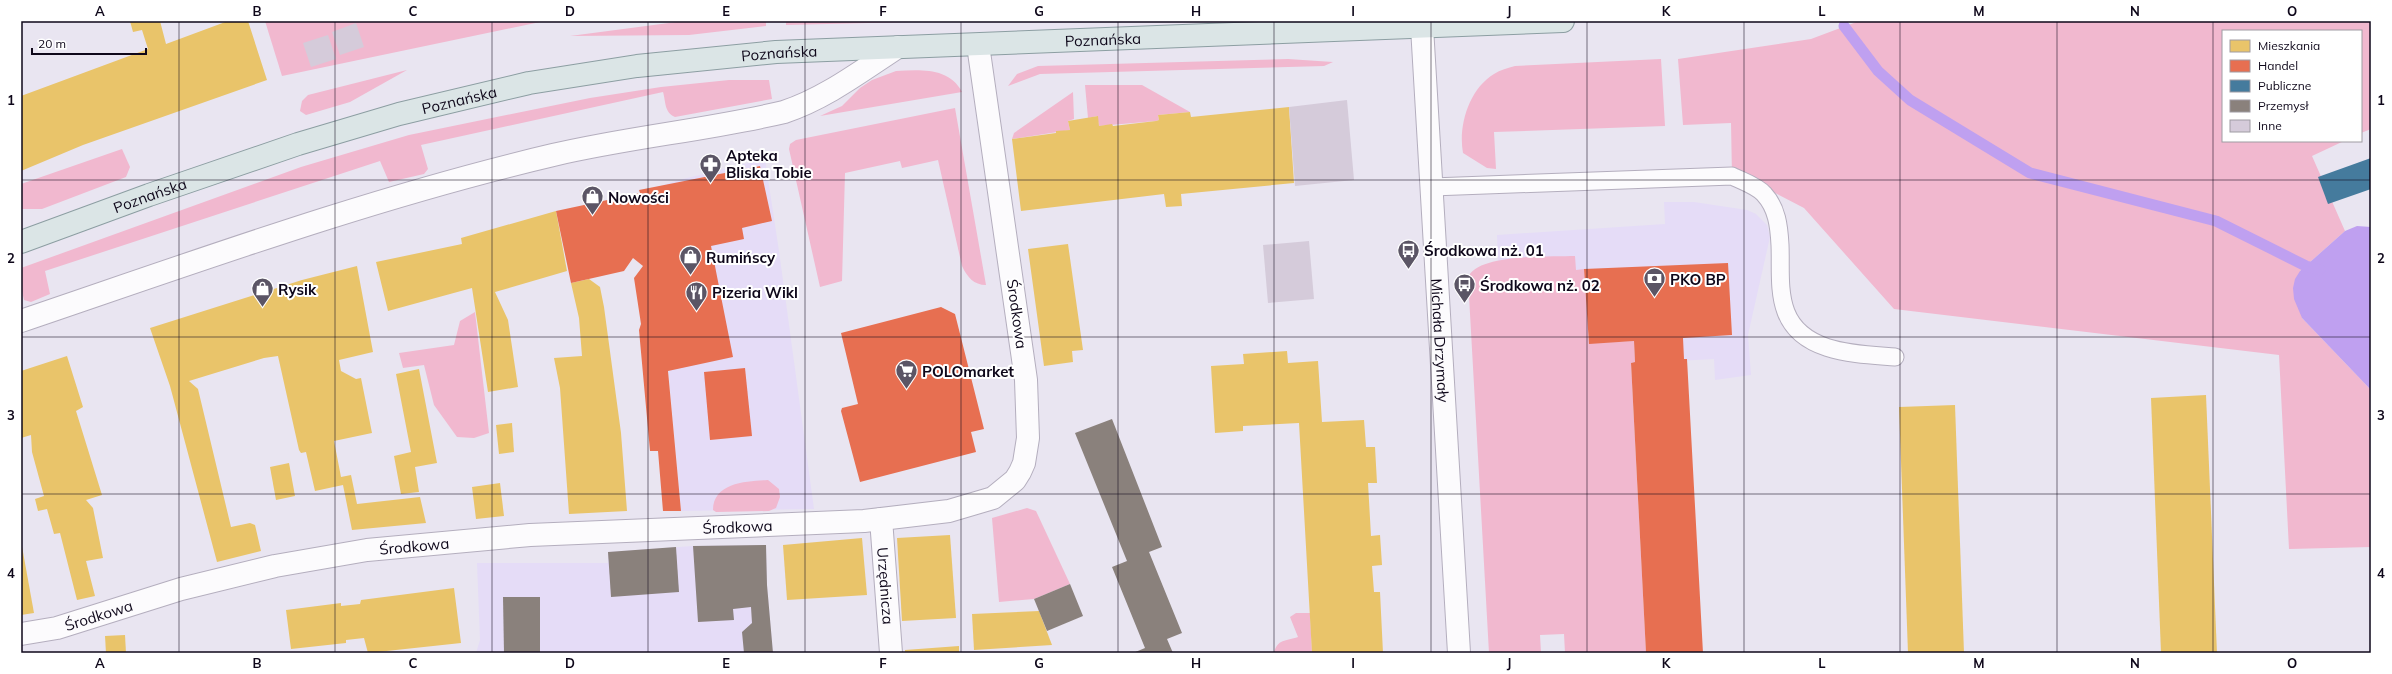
<svg xmlns="http://www.w3.org/2000/svg" width="2392" height="674" font-family="Mulish,sans-serif">
  <style>
    .built { fill: #e5dcf7 }
    .green { fill: #f1b8cf }
    .water { fill: #bfa0f0 }
    .homes { fill: #e9c46a }
    .shops { fill: #e76f51 }
    .public { fill: #457b9d }
    .industry { fill: #8a817c }
    .lines { fill: none; stroke-linecap: round; stroke-linejoin: round }
    .stream { stroke: #bfa0f0; stroke-width: 11 }
    .building { fill: #d5cbda }
    .service-casing { stroke: #b4aebe; stroke-width: 19 }
    .minor-casing { stroke: #b4aebe; stroke-width: 24 }
    .primary-casing { stroke: #8c9ea2; stroke-width: 24 }
    .service { stroke: #fcfbfd; stroke-width: 17 }
    .minor { stroke: #fcfbfd; stroke-width: 22 }
    .primary { stroke: #dbe5e6; stroke-width: 22 }
    .grid { fill: none; stroke: #0e071a; stroke-width: 1; stroke-opacity: 0.55 }
    .labels { text-anchor: middle; dominant-baseline: central; stroke-width: 4; stroke-linejoin: round; paint-order: stroke }
    .street-label { font-size: 15px; fill: #0e071a; stroke: #fff }
    .poi-label { font-size: 15px; font-weight: bold; fill: #0e071a; stroke: #fff; text-anchor: start }
    .neatline { fill: none; stroke: #0e071a; stroke-width: 1.5 }
    .grid-label { font-size: 13px; text-anchor: middle; font-weight: bold; fill: #0e071a }
  </style>
  <rect width="100%" height="100%" fill="#e9e5f1"/>
  <g class="built">
    <path d="M765,159L779,251L814,509L681,511L664,321L654,257L640,193L675,181Z"/>
    <path d="M1664,202H1694L1747,210L1756,214L1767,225L1770,237L1748,335L1751,375L1715,380L1714,359L1502,371L1497,235L1665,224Z"/>
    <path d="M766,545L767,585L773,653H476L480,640L477,563H608V552L693,546Z"/>
  </g>
  <g class="green">
    <path d="M265,21H545L282,76Z"/>
    <path d="M684,21H766V26L689,35L570,36Z"/>
    <path d="M786,21H950L786,25Z"/>
    <path d="M1859,21H2371V129L2361,133V31H2223V141H2344L2312,156L2345,231L2300,271L2302,318L2371,390V547L2289,549L2279,355L1894,309L1804,208L1735,172L1732,176L1731,123L1683,125L1678,59L1811,39Z"/>
    <path d="M1288,59L1333,62L1324,66L1040,74L1008,86L1017,74L1038,66Z"/>
    <path d="M1661,59L1665,126L1494,132L1496,169L1487,168L1463,153C1458,126 1469,89 1494,74C1500,70 1508,68 1515,66Z"/>
    <path d="M407,70L350,102L306,115L300,111L302,101L308,95Z"/>
    <path d="M896,71C920,70 949,67 962,92L820,116L842,106L860,88L872,80Z"/>
    <path d="M729,80H769L772,99L675,117C664,112 666,102 663,92L421,145L428,169L424,174L389,182L380,161L45,271L50,294L31,302L24,300L21,287V268L301,167L409,135L590,98L661,87Z"/>
    <path d="M1085,85H1142L1190,112L1158,115L1159,120L1156,121L1099,126L1097,116L1088,118Z"/>
    <path d="M1073,92L1074,119L1068,121L1070,130L1012,139L1014,133Z"/>
    <path d="M955,108L986,285C974,285 967,277 962,266L938,160L902,168L900,161L845,173L842,281L820,287L789,149L790,144L796,140Z"/>
    <path d="M122,149L130,167L126,177L42,209H21V184Z"/>
    <path d="M1575,256L1576,270L1584,269L1589,343L1634,341L1635,362L1631,363L1646,653H1565L1564,634L1540,635L1541,653H1489L1468,278C1476,253 1552,257 1575,256Z"/>
    <path d="M475,312L489,433L474,438L457,437L434,405L424,365L403,368L399,353L454,345L460,321Z"/>
    <path d="M768,480L779,489L780,497L776,508L769,511L716,512L713,510C713,482 748,481 768,480Z"/>
    <path d="M1027,508L1036,511L1070,584L1034,599L999,602L992,518Z"/>
    <path d="M1296,613H1310L1312,653H1274C1277,639 1286,641 1298,637L1290,617Z"/>
  </g>
  <path class="water" d="M2357,226L2371,227V390L2302,318L2294,299L2293,288L2295,279L2300,271L2345,231Z"/>
  <g class="homes">
    <path d="M130,21H160L166,44L228,21H248L267,80L83,145L21,171V96L148,49L142,30L133,32Z"/>
    <path d="M1289,107L1294,183L1181,194L1182,206L1166,207L1164,194L1021,211L1012,139L1056,133V131L1070,130L1068,121L1098,116L1099,126L1112,124L1113,126L1156,121L1159,120L1158,115L1190,112L1191,117Z"/>
    <path d="M556,211L567,271L495,292L508,320L518,387L488,392L472,288L388,311L376,262L462,244L461,238Z"/>
    <path d="M1068,244L1083,350L1072,351L1073,362L1044,366L1028,249Z"/>
    <path d="M357,266L373,352L339,360L341,371L356,379L361,378L372,433L334,441L341,477L351,475L357,504L420,497L426,523L352,530L343,485L315,491L306,452L301,453L299,450L278,356L264,358L189,381L198,389L231,527L250,523L255,525L261,551L217,562L170,386L150,328L302,280Z"/>
    <path d="M589,279L600,287L604,307L621,433L627,511L569,514L560,388L554,358L582,356L579,318L571,283Z"/>
    <path d="M1287,351L1288,363L1318,361L1322,422L1364,420L1366,447H1375L1377,483H1368L1371,536L1380,535L1382,565L1372,566L1374,592H1380L1383,653H1312L1299,423L1243,426V431L1215,433L1211,366L1244,364L1243,354Z"/>
    <path d="M67,356L83,407L76,411L102,495L86,500L93,508L103,558L86,561L95,596L77,600L60,533L54,534L47,509L38,511L35,499L44,496L32,452L31,435L21,438V371Z"/>
    <path d="M419,369L437,463L415,467L419,492L401,494L394,456L411,452L396,374Z"/>
    <path d="M2206,395L2217,653H2161L2151,398Z"/>
    <path d="M1955,405L1964,653H1908L1899,407Z"/>
    <path d="M512,423L514,452L499,454L496,425Z"/>
    <path d="M289,463L295,496L276,500L270,467Z"/>
    <path d="M500,483L504,516L476,519L472,487Z"/>
    <path d="M950,535L956,618L902,621L897,538Z"/>
    <path d="M862,538L867,595L787,600L783,545Z"/>
    <path d="M21,541L34,613L21,615Z"/>
    <path d="M454,588L461,643L368,653L364,638L346,640V643L291,649L286,610L341,603V606L360,604L361,600Z"/>
    <path d="M1039,611L1052,645L974,650L972,614Z"/>
    <path d="M125,635L126,653H106L105,636Z"/>
    <path d="M959,646V653H905V650Z"/>
  </g>
  <g class="shops">
    <path d="M760,166L772,221L742,228L744,239L711,246L733,357L668,371L681,511H663L658,451H650L639,330L641,324L634,278L643,266L633,258L624,271L571,283L556,211L640,193L639,190Z"/>
    <path d="M1728,263L1732,335L1683,338L1684,359H1687L1703,653H1646L1631,363L1635,362L1634,341L1589,344L1584,269Z"/>
    <path d="M941,307L955,314L984,429L971,432L976,452L860,482L841,411L842,408L858,404L841,333Z"/>
    <path d="M745,368L752,436L710,440L704,372Z"/>
  </g>
  <path class="public" d="M2371,158V189L2328,204L2318,177Z"/>
  <g class="industry">
    <path d="M1112,419L1162,547L1149,552L1182,633L1167,639L1173,653H1133L1145,648L1112,567L1127,561L1075,433Z"/>
    <path d="M766,545L767,585L773,653H744L742,632L752,623L751,607L733,609L734,620L698,622L693,546Z"/>
    <path d="M676,547L679,592L611,597L608,552Z"/>
    <path d="M1070,584L1083,616L1047,631L1034,599Z"/>
    <path d="M503,597H540V653H504Z"/>
  </g>
  <g class="lines">
    <path class="stream" d="M1844,26L1878,71L1910,100L2030,173L2216,221L2306,266L2320,270"/>
  </g>
  <g class="building">
    <path d="M356,23L364,47L340,55L332,32Z"/>
    <path d="M328,35L336,59L311,67L303,43Z"/>
    <path d="M1347,100L1354,180L1295,186L1289,107Z"/>
    <path d="M1309,241L1314,299L1268,303L1263,245Z"/>
  </g>
  <g class="lines">
    <defs>
      <path id="service" d="M1432,187L1732,176C1742,181 1757,186 1764,194C1777,208 1779,226 1780,245C1781,266 1778,291 1786,312C1802,354 1858,354 1895,357"/>
      <g id="minor">
        <path id="s1" d="M1422,27L1459,653"/>
        <path d="M21,321C195,262 374,197 553,155C629,137 708,130 784,112C826,98 861,71 898,47"/>
        <path id="s2" d="M881,519L891,653"/>
        <path id="s3" d="M21,634L57,628L181,589L275,566L367,550L530,535L864,521L949,511L993,498L1015,480L1020,472L1024,463L1028,438L1026,380L978,45"/>
      </g>
      <g id="primary">
        <path id="s4" d="M21,242L149,195L298,144L399,114L529,83L637,66L776,52L1563,21"/>
      </g>
    </defs>
    <use href="#service" class="service-casing"/>
    <use href="#minor" class="minor-casing"/>
    <use href="#primary" class="primary-casing"/>
    <use href="#service" class="service"/>
    <use href="#minor" class="minor"/>
    <use href="#primary" class="primary"/>
  </g>
  <path class="grid" d="M179,21V653M335,21V653M492,21V653M648,21V653M805,21V653M961,21V653M1118,21V653M1274,21V653M1431,21V653M1587,21V653M1744,21V653M1900,21V653M2057,21V653M2213,21V653M21,180H2371M21,337H2371M21,494H2371"/>
  <defs>
    <symbol id="pharmacy-pin" viewBox="-11 -11 22 30"><path d="M0 17L-7.5 6A9.5 9.5 0 1 1 7.5 6Z" fill="#5b5565" stroke="#fff"/><path d="M-2-6h4v4h4v4h-4v4h-4v-4h-4v-4h4Z" fill="#fff"/></symbol>
    <symbol id="shop-pin" viewBox="-11 -11 22 30"><path d="M0 17L-7.5 6A9.5 9.5 0 1 1 7.5 6Z" fill="#5b5565" stroke="#fff"/><path d="M-5-2.5h2.3a2.7 3.5 0 0 1 5.4 0H5L5.5 6h-11ZM-1.5-2.5h3a1.5 2.3 0 0 0-3 0Z" fill="#fff"/></symbol>
    <symbol id="bus-pin" viewBox="-11 -11 22 30"><path d="M0 17L-7.5 6A9.5 9.5 0 1 1 7.5 6Z" fill="#5b5565" stroke="#fff"/><path d="M-5-6H5V4H4V6H2V4H-2V6H-4V4H-5ZM-3.5-4V0h7V-4ZM-3.5 1.2v1.5H-2V1.2ZM2 1.2v1.5H3.5V1.2Z" fill="#fff"/></symbol>
    <symbol id="bank-pin" viewBox="-11 -11 22 30"><path d="M0 17L-7.5 6A9.5 9.5 0 1 1 7.5 6Z" fill="#5b5565" stroke="#fff"/><path d="M-6-4H6V4H-6ZM0-2.3a2.3 2.3 0 1 0 0 4.6a2.3 2.3 0 1 0 0-4.6Z" fill="#fff"/></symbol>
    <symbol id="restaurant-pin" viewBox="-11 -11 22 30"><path d="M0 17L-7.5 6A9.5 9.5 0 1 1 7.5 6Z" fill="#5b5565" stroke="#fff"/><path d="M-5-6h1v4h1v-4h1v4h1v-4h1v5L-1.5 .5V6h-2V.5L-5-1ZM5-6V6H3V1.5H1.5Q1.5-4 5-6Z" fill="#fff"/></symbol>
    <symbol id="supermarket-pin" viewBox="-11 -11 22 30"><path d="M0 17L-7.5 6A9.5 9.5 0 1 1 7.5 6Z" fill="#5b5565" stroke="#fff"/><path d="M-6-5.5h2.5l.6 2H6L4.5 2H-2.5L-4.4-4H-6ZM-1.5 3.2a1.3 1.3 0 1 0 .1 0ZM3 3.2a1.3 1.3 0 1 0 .1 0Z" fill="#fff"/></symbol>
  </defs>
  <g fill-rule="evenodd">
    <use href="#pharmacy-pin" x="698" y="152" width="25" height="34"/>
    <use href="#shop-pin" x="580" y="184" width="25" height="34"/>
    <use href="#bus-pin" x="1396" y="238" width="25" height="34"/>
    <use href="#shop-pin" x="678" y="244" width="25" height="34"/>
    <use href="#bank-pin" x="1642" y="266" width="25" height="34"/>
    <use href="#bus-pin" x="1452" y="272" width="25" height="34"/>
    <use href="#shop-pin" x="250" y="276" width="25" height="34"/>
    <use href="#restaurant-pin" x="684" y="280" width="25" height="34"/>
    <use href="#supermarket-pin" x="894" y="358" width="25" height="34"/>
  </g>
  <g class="labels">
    <g class="street-label">
      <text stroke="none"><textPath href="#s4" startOffset="1109">Poznańska</textPath></text>
      <text stroke="none"><textPath href="#s4" startOffset="785">Poznańska</textPath></text>
      <text stroke="none"><textPath href="#s4" startOffset="461">Poznańska</textPath></text>
      <text stroke="none"><textPath href="#s4" startOffset="137">Poznańska</textPath></text>
      <text transform="translate(1017 314) rotate(82)">Środkowa</text>
      <text stroke="none"><textPath href="#s1" startOffset="314">Michała Drzymały</textPath></text>
      <text stroke="none"><textPath href="#s3" startOffset="728">Środkowa</textPath></text>
      <text stroke="none"><textPath href="#s3" startOffset="404">Środkowa</textPath></text>
      <text stroke="none"><textPath href="#s2" startOffset="67">Urzędnicza</textPath></text>
      <text stroke="none"><textPath href="#s3" startOffset="80">Środkowa</textPath></text>
    </g>
    <g class="poi-label">
      <text x="726" y="155">Apteka<tspan x="726" dy="17">Bliska Tobie</tspan></text>
      <text x="608" y="197">Nowości</text>
      <text x="1424" y="250">Środkowa nż. 01</text>
      <text x="706" y="257">Rumińscy</text>
      <text x="1670" y="279">PKO BP</text>
      <text x="1480" y="285">Środkowa nż. 02</text>
      <text x="278" y="289">Rysik</text>
      <text x="712" y="292">Pizeria Wikl</text>
      <text x="922" y="371">POLOmarket</text>
    </g>
  </g>
  <rect width="2392" height="674" fill="none" stroke="#ffffff" stroke-width="44"/>
  <rect x="2222" y="30" width="140" height="112" fill="#ffffff" stroke="#9f9ca3"/>
  <rect x="2230" y="40" width="20" height="12" fill="#e9c46a" stroke="#9f9ca3"/>
  <text x="2258" y="50" font-size="12" fill="#0e071a">Mieszkania</text>
  <rect x="2230" y="60" width="20" height="12" fill="#e76f51" stroke="#9f9ca3"/>
  <text x="2258" y="70" font-size="12" fill="#0e071a">Handel</text>
  <rect x="2230" y="80" width="20" height="12" fill="#457b9d" stroke="#9f9ca3"/>
  <text x="2258" y="90" font-size="12" fill="#0e071a">Publiczne</text>
  <rect x="2230" y="100" width="20" height="12" fill="#8a817c" stroke="#9f9ca3"/>
  <text x="2258" y="110" font-size="12" fill="#0e071a">Przemysł</text>
  <rect x="2230" y="120" width="20" height="12" fill="#d5cbda" stroke="#9f9ca3"/>
  <text x="2258" y="130" font-size="12" fill="#0e071a">Inne</text>
  <path d="M32 48v6h114v-6" fill="none" stroke="#0e071a" stroke-width="2"/>
  <text x="38" y="48" font-size="12" fill="#0e071a" stroke="#ffffff" stroke-width="3" paint-order="stroke">20 m</text>
  <rect x="22" y="22" width="2348" height="630" class="neatline"/>
  <g class="grid-label">
    <text x="100" y="16">A</text>
    <text x="257" y="16">B</text>
    <text x="413" y="16">C</text>
    <text x="570" y="16">D</text>
    <text x="726" y="16">E</text>
    <text x="883" y="16">F</text>
    <text x="1039" y="16">G</text>
    <text x="1196" y="16">H</text>
    <text x="1353" y="16">I</text>
    <text x="1509" y="16">J</text>
    <text x="1666" y="16">K</text>
    <text x="1822" y="16">L</text>
    <text x="1979" y="16">M</text>
    <text x="2135" y="16">N</text>
    <text x="2292" y="16">O</text>
    <text x="11" y="105">1</text>
    <text x="2381" y="105">1</text>
    <text x="11" y="263">2</text>
    <text x="2381" y="263">2</text>
    <text x="11" y="420">3</text>
    <text x="2381" y="420">3</text>
    <text x="11" y="578">4</text>
    <text x="2381" y="578">4</text>
    <text x="100" y="668">A</text>
    <text x="257" y="668">B</text>
    <text x="413" y="668">C</text>
    <text x="570" y="668">D</text>
    <text x="726" y="668">E</text>
    <text x="883" y="668">F</text>
    <text x="1039" y="668">G</text>
    <text x="1196" y="668">H</text>
    <text x="1353" y="668">I</text>
    <text x="1509" y="668">J</text>
    <text x="1666" y="668">K</text>
    <text x="1822" y="668">L</text>
    <text x="1979" y="668">M</text>
    <text x="2135" y="668">N</text>
    <text x="2292" y="668">O</text>
  </g>
</svg>
